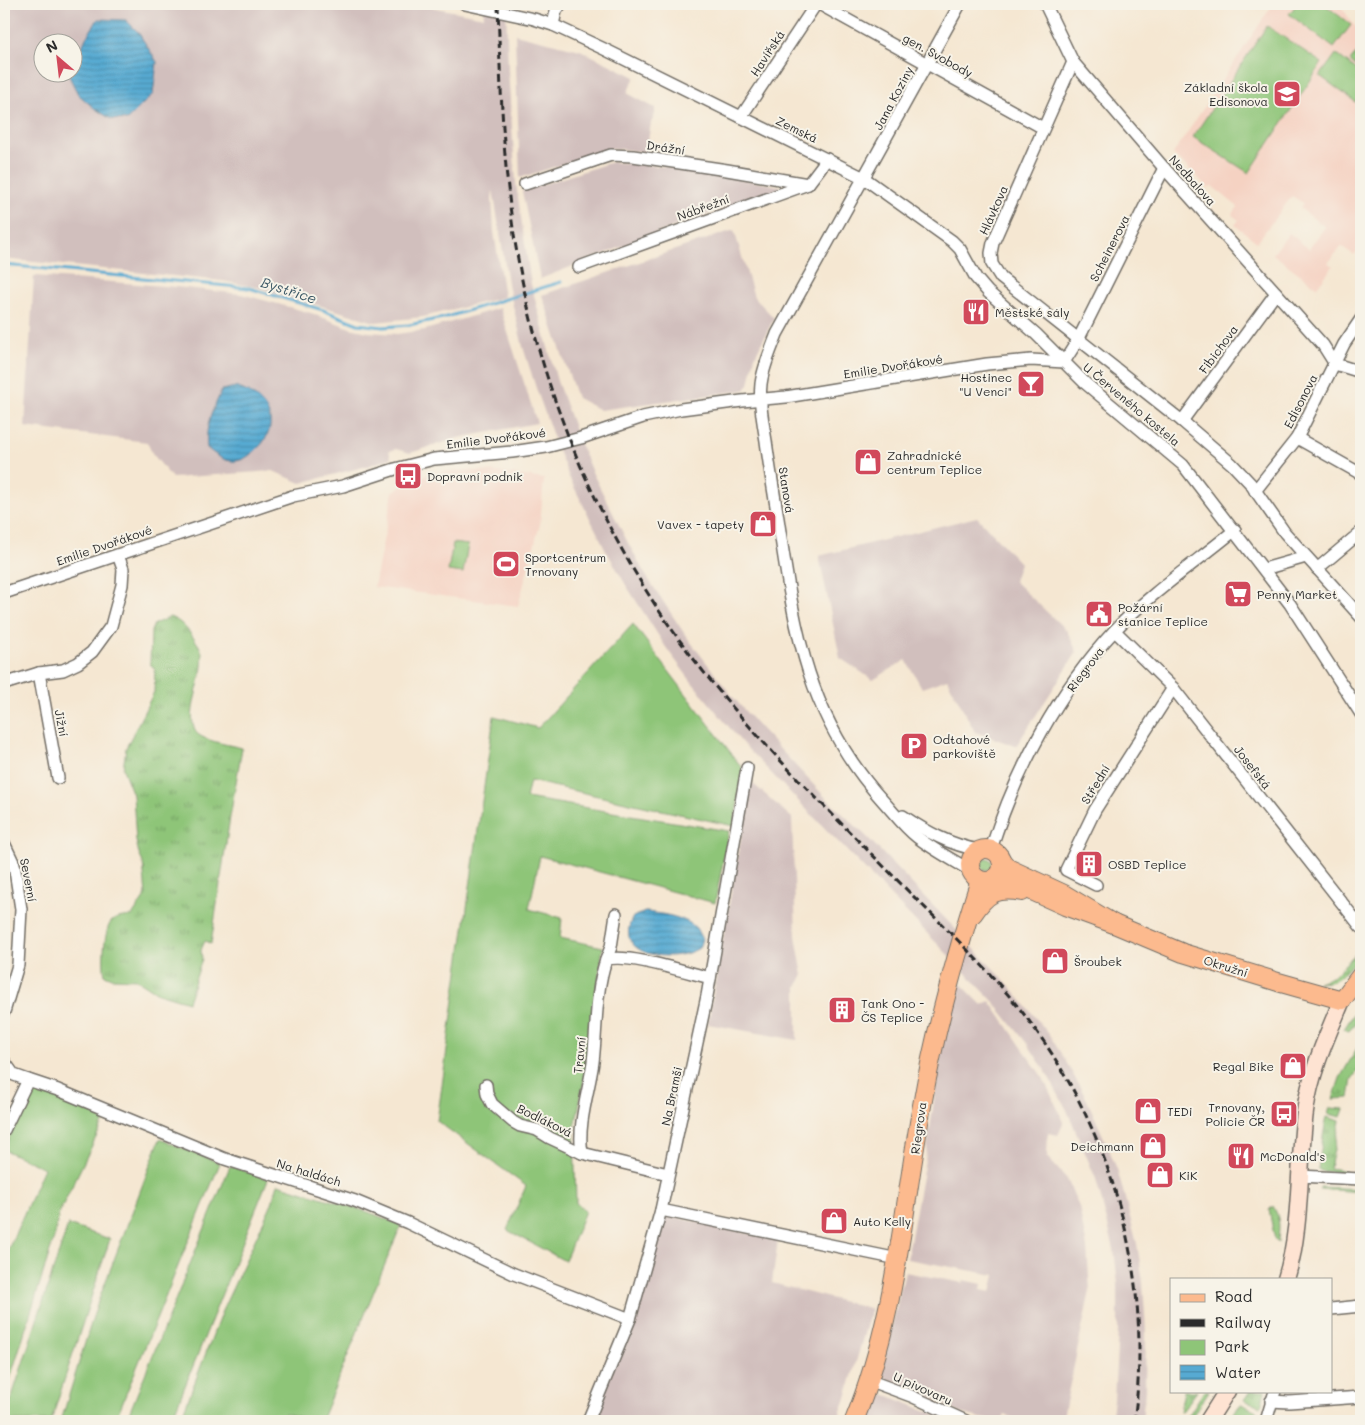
<svg xmlns="http://www.w3.org/2000/svg" width="1365" height="1425" font-family="Mali,sans-serif">
  <style>
    .built { fill: #f5d2c2 }
    .industrial { fill: #d1bfbd; fill-rule: evenodd }
    .grass { fill: url(#grass-tufts); stroke: #5c7852 }
    .green { fill: #8ec578; stroke: #5c7852 }
    .water { fill: url(#water-rules); stroke: #416a7e }
    .lines { fill: none; stroke-linecap: round; stroke-linejoin: round }
    .stream { stroke: #57aad2; stroke-width: 3 }
    .street-casing { stroke: #726d65; stroke-width: 14 }
    .secondary-casing { stroke: #726d65; stroke-width: 19 }
    .primary-casing { stroke: #726d65; stroke-width: 20 }
    .street { stroke: #fff; stroke-width: 11 }
    .secondary { stroke: #fee3d2; stroke-width: 16 }
    .primary { stroke: #fcba8e; stroke-width: 18 }
    .rail { stroke: #2b2b2b; stroke-width: 3; stroke-dasharray: 8 4; stroke-linecap: butt }
    .labels { text-anchor: middle; dominant-baseline: central; stroke-width: 4; stroke-linejoin: round; paint-order: stroke }
    .street-label { font-size: 12px; fill: #2b2b2b; stroke: #f7f3e8 }
    .poi-label { font-size: 12px; fill: #2b2b2b; stroke: #f7f3e8; text-anchor: start }
    .water-label { font-size: 14px; font-style: italic; fill: #3a5765; stroke: #f7f3e8 }
  </style>
  <defs>
    <pattern id="grass-tufts" width="24" height="20" patternUnits="userSpaceOnUse" patternTransform="scale(1.25)"><rect width="24" height="20" fill="#8ec578"/><path d="M3 7l-1-3M5 7V3M7 7l1-3M15 17l-1-3M17 17v-4M19 17l1-3" fill="none" stroke="#74a063"/></pattern>
    <pattern id="water-rules" width="6" height="5" patternUnits="userSpaceOnUse" patternTransform="scale(1.25)"><rect width="6" height="5" fill="#57aad2"/><path d="M0 2.5h6" fill="none" stroke="#488bab"/></pattern>
  </defs>
  <rect width="100%" height="100%" fill="#f7f3e8"/>
  <filter id="ink" filterUnits="userSpaceOnUse"><feTurbulence type="fractalNoise" baseFrequency=".02" numOctaves="2"/><feDisplacementMap in="SourceGraphic" scale="10" xChannelSelector="R" yChannelSelector="G"/><feConvolveMatrix kernelMatrix="1 2 1 2 8 2 1 2 1" color-interpolation-filters="sRGB"/></filter>
  <filter id="wash" filterUnits="userSpaceOnUse"><feTurbulence type="fractalNoise" baseFrequency=".0096" numOctaves="4" result="noise"/><feDisplacementMap in="SourceGraphic" scale="20" xChannelSelector="R" yChannelSelector="G"/><feGaussianBlur stdDeviation="1.12" result="paint"/><feColorMatrix in="noise" values="0 0 0 0 0 0 0 0 0 0 0 0 0 0 0 0 0 1.4 0 .05"/><feComposite in="paint" operator="in"/></filter>
  <g filter="url(#wash)">
    <rect width="100%" height="100%" fill="#f5e7d2"/>
    <g class="built">
      <path d="M1273,4H1339L1361,34V247L1354,255L1341,246L1328,263L1333,266L1317,287L1273,254L1289,233L1309,249L1325,227L1300,208L1303,203L1292,196L1257,242L1235,225L1239,220L1232,215L1238,207L1212,186L1209,188L1173,154Z"/>
      <path d="M463,470L498,472L544,479L540,524L518,606L374,587L393,492L406,483L434,472Z"/>
    </g>
    <g class="industrial">
      <path d="M4,4H415L484,17L483,4H506L508,70L516,184L531,284L557,381L580,444L591,470L627,541L645,574L686,636L732,696L760,728L825,797L866,836L1010,986L1048,1033L1065,1060L1087,1100L1108,1147L1118,1172L1137,1244L1143,1283L1146,1333L1145,1390L1142,1421H1111L1114,1400L1118,1331V1284L1114,1249L1096,1179L1067,1110L1046,1072L1029,1046L993,1001L743,744L691,681L667,649L626,585L607,552L570,479L559,453L536,388L523,347L509,289L493,190L492,198L494,232L504,297L423,317L375,322L261,288L223,281L4,259ZM42,42H72V72H42Z"/>
      <path d="M515,34L580,50L635,77L627,93L655,108V114L651,123L646,152L612,148L520,178Z"/>
      <path d="M612,162L670,167L780,186V188L675,226L540,279L522,191Z"/>
      <path d="M734,230L754,297L774,318L755,356L749,384L745,390L600,410L577,398L542,295Z"/>
      <path d="M34,276L176,287L241,294L311,313L350,328L368,332L397,334L425,330L500,308L537,423L458,438L410,453L396,449L389,451L391,458L367,466L301,483L273,471L172,478L152,453L147,442L25,427Z"/>
      <path d="M977,517L1020,563L1014,581L1067,631L1077,652L1016,746L975,732L947,679L922,688L906,660L873,680L840,658L819,556Z"/>
      <path d="M751,782L792,818L796,936L803,976L797,987V1040L708,1024Z"/>
      <path d="M960,983L982,1005L990,1001L1043,1078L1064,1122L1058,1135L1048,1133L1047,1157L1067,1179L1079,1207L1087,1248L1090,1291L1062,1421H1018L1016,1419L1005,1415L1002,1421H994L976,1417L960,1413L928,1395L883,1377L881,1372L905,1272L963,1283L964,1280L982,1284L981,1290L991,1292L995,1275L907,1259L927,1149L942,1046Z"/>
      <path d="M664,1215L778,1240L772,1283L871,1309L845,1401L837,1421H593Z"/>
      <path d="M881,1393L952,1421H863L872,1397L875,1394Z"/>
    </g>
    <g class="grass">
      <path d="M170,617C180,621 183,625 190,633C194,639 200,645 202,653C206,677 184,711 196,732C202,741 231,745 242,748L230,817L211,944L205,941L201,950L202,959L188,1002L158,993L136,979L112,978L105,975C102,964 104,928 112,921C117,917 125,917 132,916L146,895L143,863L139,854L136,841L133,795L123,769L126,748L154,692L155,669L150,664L151,631L154,624Z"/>
      <circle cx="986" cy="864" r="6"/>
      <path d="M1355,954L1359,957C1346,969 1338,986 1318,982L1334,976Z"/>
      <path d="M1361,1003V1015L1349,1031L1344,1029Z"/>
      <path d="M1361,1041V1066L1352,1079L1349,1098L1333,1099L1340,1078Z"/>
      <path d="M1330,1108L1344,1109L1341,1117L1328,1114Z"/>
      <path d="M1327,1117L1340,1121L1330,1168L1346,1171L1345,1173L1321,1171L1318,1169L1323,1136Z"/>
      <path d="M1320,1187L1361,1189V1192L1320,1189Z"/>
      <path d="M1273,1206C1281,1220 1279,1227 1278,1243L1275,1240L1269,1210Z"/>
      <path d="M1184,1391H1197L1181,1413L1180,1411Z"/>
      <path d="M1204,1391H1209L1189,1421H1185Z"/>
      <path d="M1250,1391H1265L1261,1406L1244,1400Z"/>
      <path d="M1241,1404L1257,1411L1254,1421H1227Z"/>
    </g>
    <g class="green">
      <path d="M1297,4H1324L1351,25L1334,48L1289,14Z"/>
      <path d="M1267,26L1322,63L1249,173L1193,137Z"/>
      <path d="M1358,51L1361,53V70L1350,61Z"/>
      <path d="M1336,54L1361,73V106L1320,76Z"/>
      <path d="M453,543L468,545L463,573L448,571Z"/>
      <path d="M633,624L743,769L734,826L530,781L526,798L729,831L715,903L540,856L529,909L562,918L560,938L603,947L587,1065L574,1132L576,1203L585,1211L565,1261L507,1230L526,1186L437,1121L494,716L538,728Z"/>
      <path d="M41,1089L105,1119L59,1213L55,1235L4,1398V1259L44,1168L4,1150L27,1094Z"/>
      <path d="M160,1139L220,1163L115,1421H61L96,1307Z"/>
      <path d="M230,1166L268,1179L171,1421H126Z"/>
      <path d="M278,1184L368,1212L401,1225L321,1421H314L285,1413L281,1421H180L222,1311L272,1203Z"/>
      <path d="M68,1225L110,1239L51,1421H4Z"/>
    </g>
    <g class="water">
      <path d="M98,19L126,20L138,32L157,62L153,94L127,120L111,119L94,108L78,94L69,76L70,73L72,72L73,67L86,38Z"/>
      <path d="M235,387C266,396 284,423 257,449C248,457 239,464 226,460C219,458 212,452 207,448C205,423 212,412 222,390Z"/>
      <path d="M645,912C659,913 686,917 696,928C698,931 700,936 702,939L699,948C675,964 611,957 633,917Z"/>
    </g>
    <g class="lines">
      <path class="stream" d="M4,265L249,288L323,310L358,324L383,327L409,325L447,317L561,282"/>
    </g>
  </g>
  <g filter="url(#ink)">
    <g class="lines">
      <defs>
        <g id="street">
          <path d="M465,4L534,19L553,25L604,49L864,178L952,241L960,249L976,278L988,292L1036,334L1085,383L1183,465L1290,604L1361,714"/>
          <path d="M819,4L1043,128"/>
          <path d="M960,4L777,334C771,350 763,367 761,384C759,403 763,422 766,441C769,464 773,488 777,512C794,623 804,714 883,801C894,813 904,827 917,837C934,850 953,860 971,871"/>
          <path d="M1045,4L1073,62L1164,168L1323,345L1335,364"/>
          <path d="M553,25L556,11L561,4"/>
          <path d="M1073,62L993,243L991,253L992,264L1001,278L1182,421L1232,464L1250,483L1285,533L1361,617"/>
          <path d="M741,117L816,4"/>
          <path d="M525,184L611,155L633,156L727,170L808,184"/>
          <path d="M579,267L808,184L827,159"/>
          <path d="M1064,362L1078,340L1164,168"/>
          <path d="M1335,364L1361,372"/>
          <path d="M1182,421L1276,293"/>
          <path d="M1297,438L1361,474"/>
          <path d="M1255,491L1297,438L1344,344L1361,319"/>
          <path d="M1264,569L1306,557"/>
          <path d="M1317,569L1361,532"/>
          <path d="M4,593L293,496L343,486L395,469L434,459L512,452L546,447L581,438L643,417L681,409L742,401L786,397L987,364L1031,360L1064,362"/>
          <path d="M1115,631L1173,688L1361,927"/>
          <path d="M39,673L58,778"/>
          <path d="M4,684L39,673L63,670L78,663L92,652L111,626L122,585L123,569L118,555"/>
          <path d="M903,816C927,832 950,845 979,850"/>
          <path d="M4,843L14,864L21,909L18,965L4,1012"/>
          <path d="M991,849C1016,770 1058,691 1115,630C1150,594 1196,562 1235,530"/>
          <path d="M1096,885L1066,870L1095,810L1173,688"/>
          <path d="M606,960L611,947L616,914"/>
          <path d="M4,1061L14,1075L28,1080"/>
          <path d="M486,1085L487,1094L492,1104L513,1122L520,1126L537,1130L550,1138L582,1153L668,1174"/>
          <path d="M4,1130L28,1080L58,1090L225,1159L355,1201L408,1223L514,1274L630,1319"/>
          <path d="M582,1153C577,1125 589,1091 593,1062C597,1028 595,992 606,960C624,952 689,973 710,978"/>
          <path d="M1299,1176L1361,1179"/>
          <path d="M661,1210L898,1259"/>
          <path d="M1331,1309L1361,1306"/>
          <path d="M868,1380L911,1396L966,1421"/>
          <path d="M1271,1401L1289,1402L1361,1397"/>
          <path d="M588,1421L630,1319L661,1210L707,996L747,768"/>
          <path d="M1266,1421L1275,1391"/>
        </g>
        <g id="secondary">
          <path d="M1286,1279C1302,1228 1298,1165 1305,1112C1310,1073 1327,1036 1342,1000"/>
          <path d="M1208,1421L1227,1391"/>
        </g>
        <g id="primary">
          <circle cx="986" cy="865" r="16"/>
          <path d="M995,878L1012,882L1065,906L1114,924L1064,894L1008,868L1001,860"/>
          <path d="M973,914C987,893 997,887 1022,892"/>
          <path d="M1114,924L1183,953L1278,982L1342,1000L1361,975"/>
          <path d="M854,1421C896,1319 903,1207 923,1100C936,1025 957,952 980,880"/>
        </g>
      </defs>
      <use href="#street" class="street-casing"/>
      <use href="#secondary" class="secondary-casing"/>
      <use href="#primary" class="primary-casing"/>
      <use href="#street" class="street"/>
      <use href="#secondary" class="secondary"/>
      <use href="#primary" class="primary"/>
      <path class="rail" d="M498,4C500,71 502,139 510,206C526,338 570,465 639,579C711,699 812,793 909,892C955,937 1003,983 1040,1036C1117,1146 1153,1288 1134,1421"/>
    </g>
  </g>
  <defs>
    <symbol id="school-square" viewBox="-11 -11 22 22"><rect x="-9" y="-9" width="18" height="18" rx="4" fill="#d1495b" stroke="#f7f3e8"/><path d="M0-5L7-2L0 1L-7-2ZM-4 1L0 2.5L4 1V4Q0 6-4 4Z" fill="#fff"/></symbol>
    <symbol id="restaurant-square" viewBox="-11 -11 22 22"><rect x="-9" y="-9" width="18" height="18" rx="4" fill="#d1495b" stroke="#f7f3e8"/><path d="M-5-6h1v4h1v-4h1v4h1v-4h1v5L-1.5 .5V6h-2V.5L-5-1ZM5-6V6H3V1.5H1.5Q1.5-4 5-6Z" fill="#fff"/></symbol>
    <symbol id="bar-square" viewBox="-11 -11 22 22"><rect x="-9" y="-9" width="18" height="18" rx="4" fill="#d1495b" stroke="#f7f3e8"/><path d="M-6-5H6L.8 .8V4.5H3.5V6h-7V4.5H-.8V.8Z" fill="#fff"/></symbol>
    <symbol id="shop-square" viewBox="-11 -11 22 22"><rect x="-9" y="-9" width="18" height="18" rx="4" fill="#d1495b" stroke="#f7f3e8"/><path d="M-5-2.5h2.3a2.7 3.5 0 0 1 5.4 0H5L5.5 6h-11ZM-1.5-2.5h3a1.5 2.3 0 0 0-3 0Z" fill="#fff"/></symbol>
    <symbol id="bus-square" viewBox="-11 -11 22 22"><rect x="-9" y="-9" width="18" height="18" rx="4" fill="#d1495b" stroke="#f7f3e8"/><path d="M-5-6H5V4H4V6H2V4H-2V6H-4V4H-5ZM-3.5-4V0h7V-4ZM-3.5 1.2v1.5H-2V1.2ZM2 1.2v1.5H3.5V1.2Z" fill="#fff"/></symbol>
    <symbol id="stadium-square" viewBox="-11 -11 22 22"><rect x="-9" y="-9" width="18" height="18" rx="4" fill="#d1495b" stroke="#f7f3e8"/><path d="M0-5a6.5 5 0 1 0 0 10a6.5 5 0 1 0 0-10ZM-3.5-1.8h7v3.6h-7Z" fill="#fff"/></symbol>
    <symbol id="supermarket-square" viewBox="-11 -11 22 22"><rect x="-9" y="-9" width="18" height="18" rx="4" fill="#d1495b" stroke="#f7f3e8"/><path d="M-6-5.5h2.5l.6 2H6L4.5 2H-2.5L-4.4-4H-6ZM-1.5 3.2a1.3 1.3 0 1 0 .1 0ZM3 3.2a1.3 1.3 0 1 0 .1 0Z" fill="#fff"/></symbol>
    <symbol id="civic-square" viewBox="-11 -11 22 22"><rect x="-9" y="-9" width="18" height="18" rx="4" fill="#d1495b" stroke="#f7f3e8"/><path d="M-.6-6.5H3V-4.5H.6V-3L4-1V1h2V6H-6V1h2V-1L-.6-3ZM-1.2 2.5V6h2.4V2.5Z" fill="#fff"/></symbol>
    <symbol id="parking-square" viewBox="-11 -11 22 22"><rect x="-9" y="-9" width="18" height="18" rx="4" fill="#d1495b" stroke="#f7f3e8"/><path d="M-3.5-5.5H1a3.5 3.5 0 0 1 0 7H-1V5.5H-3.5ZM-1-3.4V-.6H.8a1.4 1.4 0 0 0 0-2.8Z" fill="#fff"/></symbol>
    <symbol id="building-square" viewBox="-11 -11 22 22"><rect x="-9" y="-9" width="18" height="18" rx="4" fill="#d1495b" stroke="#f7f3e8"/><path d="M-4-6H4V6H1V3H-1V6H-4ZM-2.5-4.3h1.7v1.8h-1.7ZM.8-4.3h1.7v1.8H.8ZM-2.5-1h1.7V.8h-1.7ZM.8-1h1.7V.8H.8Z" fill="#fff"/></symbol>
  </defs>
  <g fill-rule="evenodd">
    <use href="#school-square" x="1271" y="78" width="32" height="32"/>
    <use href="#restaurant-square" x="960" y="296" width="32" height="32"/>
    <use href="#bar-square" x="1015" y="368" width="32" height="32"/>
    <use href="#shop-square" x="852" y="446" width="32" height="32"/>
    <use href="#bus-square" x="392" y="460" width="32" height="32"/>
    <use href="#shop-square" x="747" y="508" width="32" height="32"/>
    <use href="#stadium-square" x="490" y="548" width="32" height="32"/>
    <use href="#supermarket-square" x="1222" y="578" width="32" height="32"/>
    <use href="#civic-square" x="1083" y="598" width="32" height="32"/>
    <use href="#parking-square" x="898" y="730" width="32" height="32"/>
    <use href="#building-square" x="1073" y="848" width="32" height="32"/>
    <use href="#shop-square" x="1039" y="945" width="32" height="32"/>
    <use href="#building-square" x="826" y="994" width="32" height="32"/>
    <use href="#shop-square" x="1277" y="1050" width="32" height="32"/>
    <use href="#shop-square" x="1132" y="1095" width="32" height="32"/>
    <use href="#bus-square" x="1268" y="1098" width="32" height="32"/>
    <use href="#shop-square" x="1137" y="1130" width="32" height="32"/>
    <use href="#restaurant-square" x="1225" y="1140" width="32" height="32"/>
    <use href="#shop-square" x="1144" y="1159" width="32" height="32"/>
    <use href="#shop-square" x="818" y="1205" width="32" height="32"/>
  </g>
  <g class="labels">
    <g class="street-label">
      <text transform="translate(767 53) rotate(-57)">Havířská</text>
      <text transform="translate(938 55) rotate(29)">gen. Svobody</text>
      <text transform="translate(893 98) rotate(-62)">Jana Koziny</text>
      <text transform="translate(797 129) rotate(26)">Zemská</text>
      <text transform="translate(666 147) rotate(8)">Drážní</text>
      <text transform="translate(1193 180) rotate(48)">Nedbalova</text>
      <text transform="translate(703 207) rotate(-20)">Nábřežní</text>
      <text transform="translate(993 210) rotate(-66)">Hlávkova</text>
      <text transform="translate(1109 248) rotate(-63)">Scheinerova</text>
      <text transform="translate(1218 349) rotate(-54)">Fibichova</text>
      <text transform="translate(893 366) rotate(-9)">Emilie Dvořákové</text>
      <text transform="translate(1300 401) rotate(-63)">Edisonova</text>
      <text transform="translate(1132 404) rotate(40)">U Červeného kostela</text>
      <text transform="translate(496 438) rotate(-7)">Emilie Dvořákové</text>
      <text transform="translate(787 490) rotate(81)">Stanová</text>
      <text transform="translate(104 545) rotate(-19)">Emilie Dvořákové</text>
      <text transform="translate(1085 669) rotate(-53)">Riegrova</text>
      <text transform="translate(62 723) rotate(79)">Jižní</text>
      <text transform="translate(1253 767) rotate(52)">Josefská</text>
      <text transform="translate(1095 784) rotate(-59)">Střední</text>
      <text transform="translate(29 880) rotate(79)">Severní</text>
      <text transform="translate(1226 966) rotate(17)">Okružní</text>
      <text transform="translate(579 1055) rotate(-84)">Travní</text>
      <text transform="translate(671 1096) rotate(-78)">Na Bramši</text>
      <text transform="translate(545 1120) rotate(26)">Bodláková</text>
      <text transform="translate(918 1128) rotate(-82)">Riegrova</text>
      <text transform="translate(309 1172) rotate(17)">Na haldách</text>
      <text transform="translate(923 1388) rotate(24)">U pivovaru</text>
    </g>
    <g class="poi-label">
      <text x="1268" y="87" text-anchor="end">Základní škola<tspan x="1268" dy="14">Edisonova</tspan></text>
      <text x="995" y="312">Městské sály</text>
      <text x="1012" y="377" text-anchor="end">Hostinec<tspan x="1012" dy="14">"U Venci"</tspan></text>
      <text x="887" y="455">Zahradnické<tspan x="887" dy="14">centrum Teplice</tspan></text>
      <text x="427" y="476">Dopravní podnik</text>
      <text x="744" y="524" text-anchor="end">Vavex - tapety</text>
      <text x="525" y="557">Sportcentrum<tspan x="525" dy="14">Trnovany</tspan></text>
      <text x="1257" y="594">Penny Market</text>
      <text x="1118" y="607">Požární<tspan x="1118" dy="14">stanice Teplice</tspan></text>
      <text x="933" y="739">Odtahové<tspan x="933" dy="14">parkoviště</tspan></text>
      <text x="1108" y="864">OSBD Teplice</text>
      <text x="1074" y="961">Šroubek</text>
      <text x="861" y="1003">Tank Ono -<tspan x="861" dy="14">ČS Teplice</tspan></text>
      <text x="1274" y="1066" text-anchor="end">Regal Bike</text>
      <text x="1265" y="1107" text-anchor="end">Trnovany,<tspan x="1265" dy="14">Policie ČR</tspan></text>
      <text x="1167" y="1111">TEDi</text>
      <text x="1134" y="1146" text-anchor="end">Deichmann</text>
      <text x="1260" y="1156">McDonald's</text>
      <text x="1179" y="1175">KiK</text>
      <text x="853" y="1221">Auto Kelly</text>
    </g>
    <g class="water-label">
      <text transform="translate(289 290) rotate(18)">Bystřice</text>
    </g>
  </g>
  <rect width="1365" height="1425" fill="none" stroke="#f7f3e8" stroke-width="20"/>
  <rect x="1170" y="1278" width="162" height="115" fill="#f7f3e8" stroke="#a5a39c"/>
  <rect x="1180" y="1294" width="25" height="8" fill="#fcba8e" stroke="#a5a39c"/>
  <text x="1215" y="1302" font-size="15" fill="#2b2b2b">Road</text>
  <rect x="1180" y="1319" width="25" height="8" fill="#2b2b2b" stroke="#a5a39c"/>
  <text x="1215" y="1328" font-size="15" fill="#2b2b2b">Railway</text>
  <rect x="1180" y="1340" width="25" height="15" fill="#8ec578" stroke="#a5a39c"/>
  <text x="1215" y="1352" font-size="15" fill="#2b2b2b">Park</text>
  <rect x="1180" y="1365" width="25" height="15" fill="url(#water-rules)" stroke="#a5a39c"/>
  <text x="1215" y="1378" font-size="15" fill="#2b2b2b">Water</text>
  <g transform="translate(58 58) rotate(332)"><circle r="24" fill="#f7f3e8" stroke="#a5a39c"/>
  <path d="M0-4L9 19L0 12L-9 19Z" fill="#d1495b"/>
  <text y="-8" font-size="14" font-weight="bold" text-anchor="middle" fill="#2b2b2b">N</text>
  </g>
</svg>
